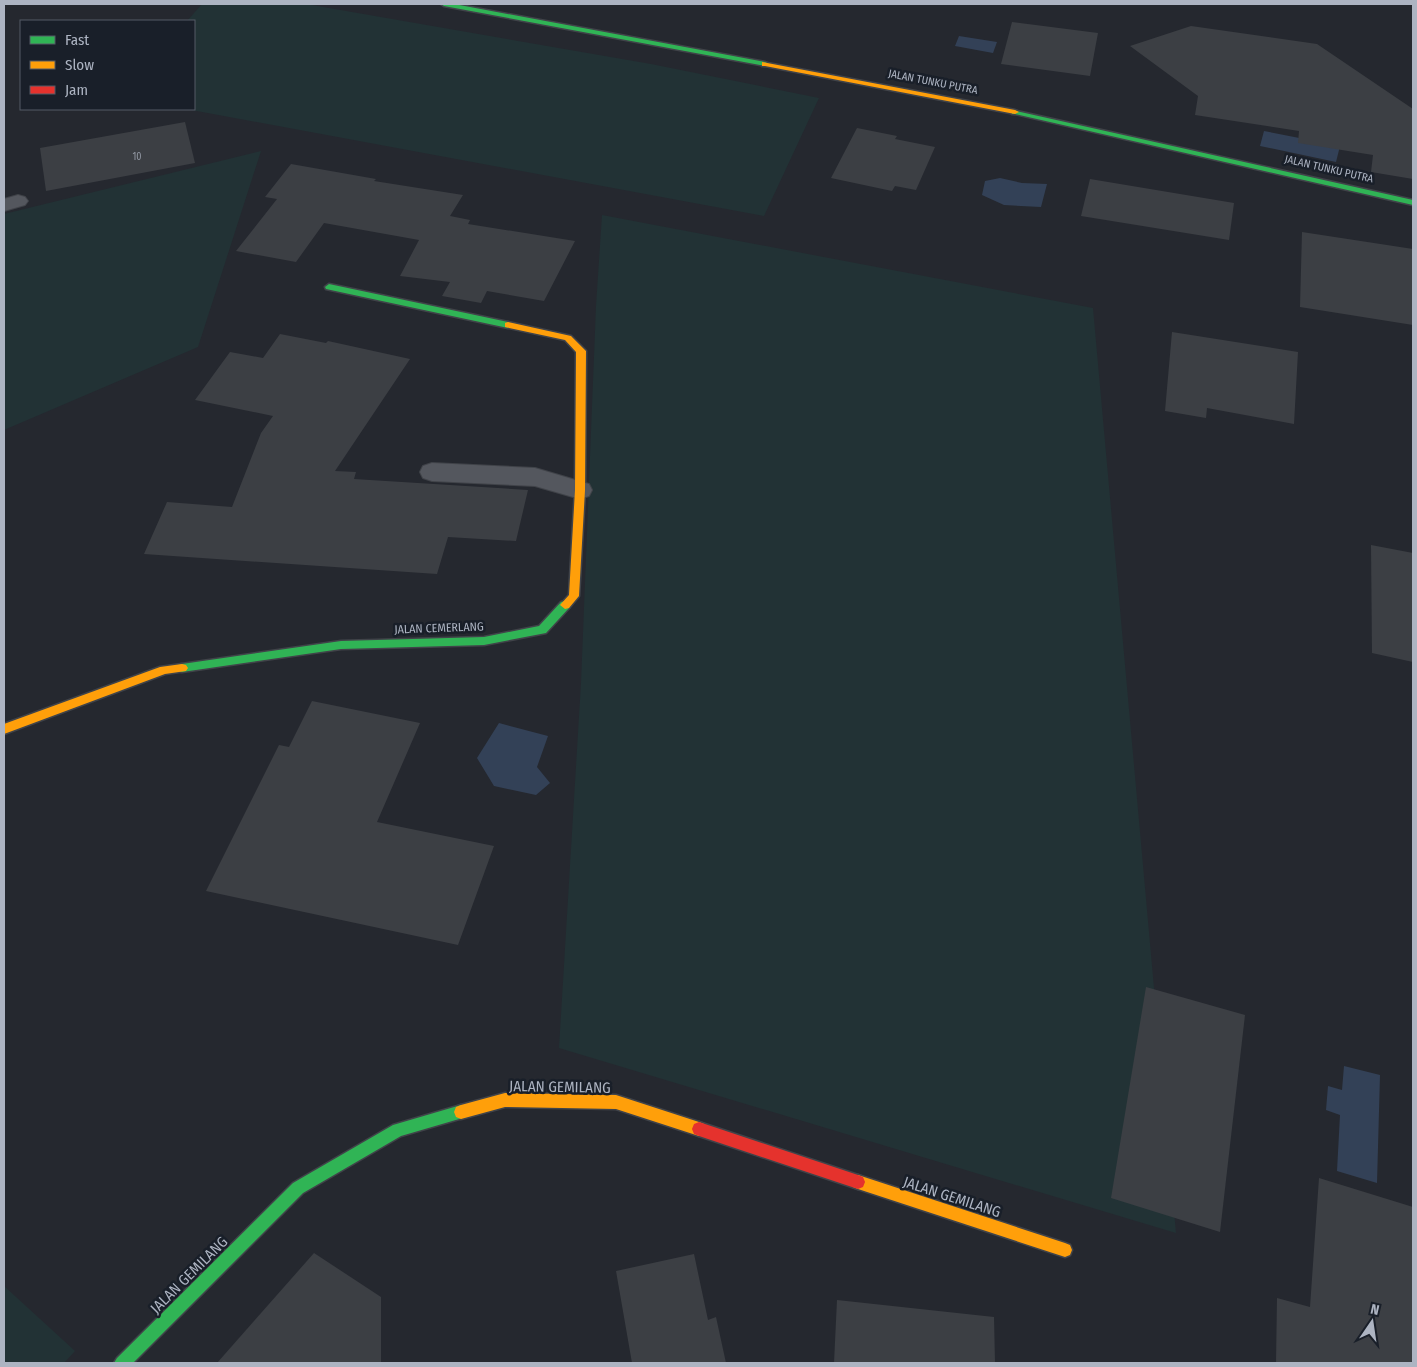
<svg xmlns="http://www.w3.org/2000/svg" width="1417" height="1367" font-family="'Fira Sans Condensed',sans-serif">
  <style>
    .green { fill: #223235 }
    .water { fill: #334157 }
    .building { fill: #3c3f44 }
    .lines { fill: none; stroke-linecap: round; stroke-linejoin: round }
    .street-casing { stroke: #404349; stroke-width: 2 }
    .fast-casing { stroke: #404349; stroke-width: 3 }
    .slow-casing { stroke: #404349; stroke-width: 3 }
    .jam-casing { stroke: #404349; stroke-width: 3 }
    .street { fill: #54575e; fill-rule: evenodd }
    .fast { fill: #30b455; fill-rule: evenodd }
    .slow { fill: #ff9f0a; fill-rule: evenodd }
    .jam { fill: #e5322d; fill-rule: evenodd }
    .labels { text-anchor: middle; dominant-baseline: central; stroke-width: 5; stroke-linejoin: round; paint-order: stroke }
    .number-label { font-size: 10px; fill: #9197a2 }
    .far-street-label { font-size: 11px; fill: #adb4c2; stroke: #191f29 }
    .street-label { font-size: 12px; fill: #adb4c2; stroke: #191f29 }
    .near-street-label { font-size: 15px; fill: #adb4c2; stroke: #191f29 }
  </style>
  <rect width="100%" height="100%" fill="#25282f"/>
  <g class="green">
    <path d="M202,4H306L651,64L819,98L764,216L186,109H194V21H187Z"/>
    <path d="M261,151L198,347L4,430V214Z"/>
    <path d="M602,215L1093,308L1176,1233L559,1048L581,683L596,306Z"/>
    <path d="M4,1286L75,1351L64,1363H4Z"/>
  </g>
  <g class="water">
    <path d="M959,36L997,42L993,53L955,46Z"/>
    <path d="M1264,131L1340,146L1336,162L1260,146Z"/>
    <path d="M1000,178L1022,183L1047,184L1041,207L1004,205L982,195L985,181Z"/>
    <path d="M499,723L548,736L537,767L550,783L536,795L494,786L477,758Z"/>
    <path d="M1344,1066L1380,1075L1377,1183L1337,1171L1340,1115L1326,1110L1328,1086L1342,1090Z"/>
  </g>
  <g class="building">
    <path d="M1012,22L1098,33L1090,76L1001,64Z"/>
    <path d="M1191,26L1317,44L1413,109V179L1371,172L1373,155L1298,143L1299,131L1195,115L1198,96L1130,46Z"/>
    <path d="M185,122L195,163L46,191L40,148Z"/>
    <path d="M857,128L897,136L895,139L935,147L916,190L895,186L892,191L831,178Z"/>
    <path d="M291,164L376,179L374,181L463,195L450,216L470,220L468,224L575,241L544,301L487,291L481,303L442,296L450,282L400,276L419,240L324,223L296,262L236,251L277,199L265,197Z"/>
    <path d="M1090,179L1234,203L1229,240L1081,216Z"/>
    <path d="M1302,232L1413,249V325L1300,307Z"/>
    <path d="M1172,332L1298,352L1294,424L1207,408L1206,418L1165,411Z"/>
    <path d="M280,334L326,343L328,341L410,359L335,471L356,472L354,479L528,490L516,541L448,537L437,574L144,554L167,502L232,507L261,433L273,416L195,400L230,352L263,358Z"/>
    <path d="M1371,545L1413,553V662L1372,653Z"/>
    <path d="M312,701L420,723L377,822L494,846L458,945L206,891L279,745L289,747Z"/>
    <path d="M1146,987L1245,1015L1220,1232L1111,1198Z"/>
    <path d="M1319,1178L1413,1207V1363H1276L1277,1298L1310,1307Z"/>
    <path d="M314,1253L381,1297V1363H217Z"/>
    <path d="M694,1254L708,1320L716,1317L726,1363H632L616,1271Z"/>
    <path d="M837,1300L994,1317L995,1363H834Z"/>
  </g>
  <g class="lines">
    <defs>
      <g id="street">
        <path d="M18,195L25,197L28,201L25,205L4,211V199Z"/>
        <path d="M432,463L535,468L589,484L592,490L589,496L580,499L535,486L432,481L423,478L420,472L423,466Z"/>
      </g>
      <g id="fast">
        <path d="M441,4H454L765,62L769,64L765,66L444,6Z"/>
        <path d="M1012,110L1413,200V205L1015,114H1012Z"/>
        <path d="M329,284L508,322L513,325L508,328L326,289L325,287Z"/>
        <path d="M565,601L569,602L570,605L569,608L546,633L484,645L341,649L182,672L178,671L176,668L178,665L182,664L341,641L484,637L539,626L561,602Z"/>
        <path d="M461,1105L466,1107L468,1112L466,1117L401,1136L303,1193L133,1363H114L117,1358L293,1183L393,1125Z"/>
      </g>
      <g id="slow">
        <path d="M762,62L1015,110L1019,112L1015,114L765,66H762Z"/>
        <path d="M508,322L571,336L586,351L585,490L579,596L569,608L565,609L560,605L569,595L575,490L576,352L565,340L505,327V323Z"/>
        <path d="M182,664L186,665L188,668L186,671L165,674L4,734V724L160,667Z"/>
        <path d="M505,1093L616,1095L699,1122L704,1124L706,1129L704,1134L699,1136L616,1109L505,1107L461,1119L456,1117L454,1112L456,1107L461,1105Z"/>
        <path d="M858,1175L1065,1243L1070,1245L1072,1250L1070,1255L1065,1257L858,1189L853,1187L851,1182L853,1177Z"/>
      </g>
      <path id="jam" d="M699,1122L858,1175L863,1177L865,1182L863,1187L858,1189L699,1136L694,1134L692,1129L694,1124Z"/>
    </defs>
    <use href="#street" class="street-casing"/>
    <use href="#fast" class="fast-casing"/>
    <use href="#slow" class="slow-casing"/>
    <use href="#jam" class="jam-casing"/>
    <use href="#street" class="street"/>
    <use href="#fast" class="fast"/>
    <use href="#slow" class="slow"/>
    <use href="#jam" class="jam"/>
  </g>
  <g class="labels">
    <g class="number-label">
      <text x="137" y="157">10</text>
    </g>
    <g class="far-street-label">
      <text transform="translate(933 82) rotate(11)">JALAN TUNKU PUTRA</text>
      <text transform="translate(1329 169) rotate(13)">JALAN TUNKU PUTRA</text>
    </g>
    <g class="street-label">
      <text transform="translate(439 628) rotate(-2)">JALAN CEMERLANG</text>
    </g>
    <g class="near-street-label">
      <text transform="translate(560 1087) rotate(1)">JALAN GEMILANG</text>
      <text transform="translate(952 1197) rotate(18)">JALAN GEMILANG</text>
      <text transform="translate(189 1275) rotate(-45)">JALAN GEMILANG</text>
    </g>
  </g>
  <rect width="1417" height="1367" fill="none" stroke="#adb4c2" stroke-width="10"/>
  <rect x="20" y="20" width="175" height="90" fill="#191f29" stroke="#545b66"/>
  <rect x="30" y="36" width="25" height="8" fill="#30b455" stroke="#545b66"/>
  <text x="65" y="45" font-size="15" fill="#adb4c2">Fast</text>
  <rect x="30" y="61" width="25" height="8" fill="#ff9f0a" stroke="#545b66"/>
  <text x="65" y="70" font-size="15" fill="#adb4c2">Slow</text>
  <rect x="30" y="86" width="25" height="8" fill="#e5322d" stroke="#545b66"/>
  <text x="65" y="95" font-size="15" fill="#adb4c2">Jam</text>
  <g transform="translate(1372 1322) rotate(13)" stroke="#191f29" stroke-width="4" paint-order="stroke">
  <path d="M0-4L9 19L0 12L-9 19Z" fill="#adb4c2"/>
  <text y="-8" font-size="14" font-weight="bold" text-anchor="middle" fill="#adb4c2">N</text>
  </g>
</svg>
